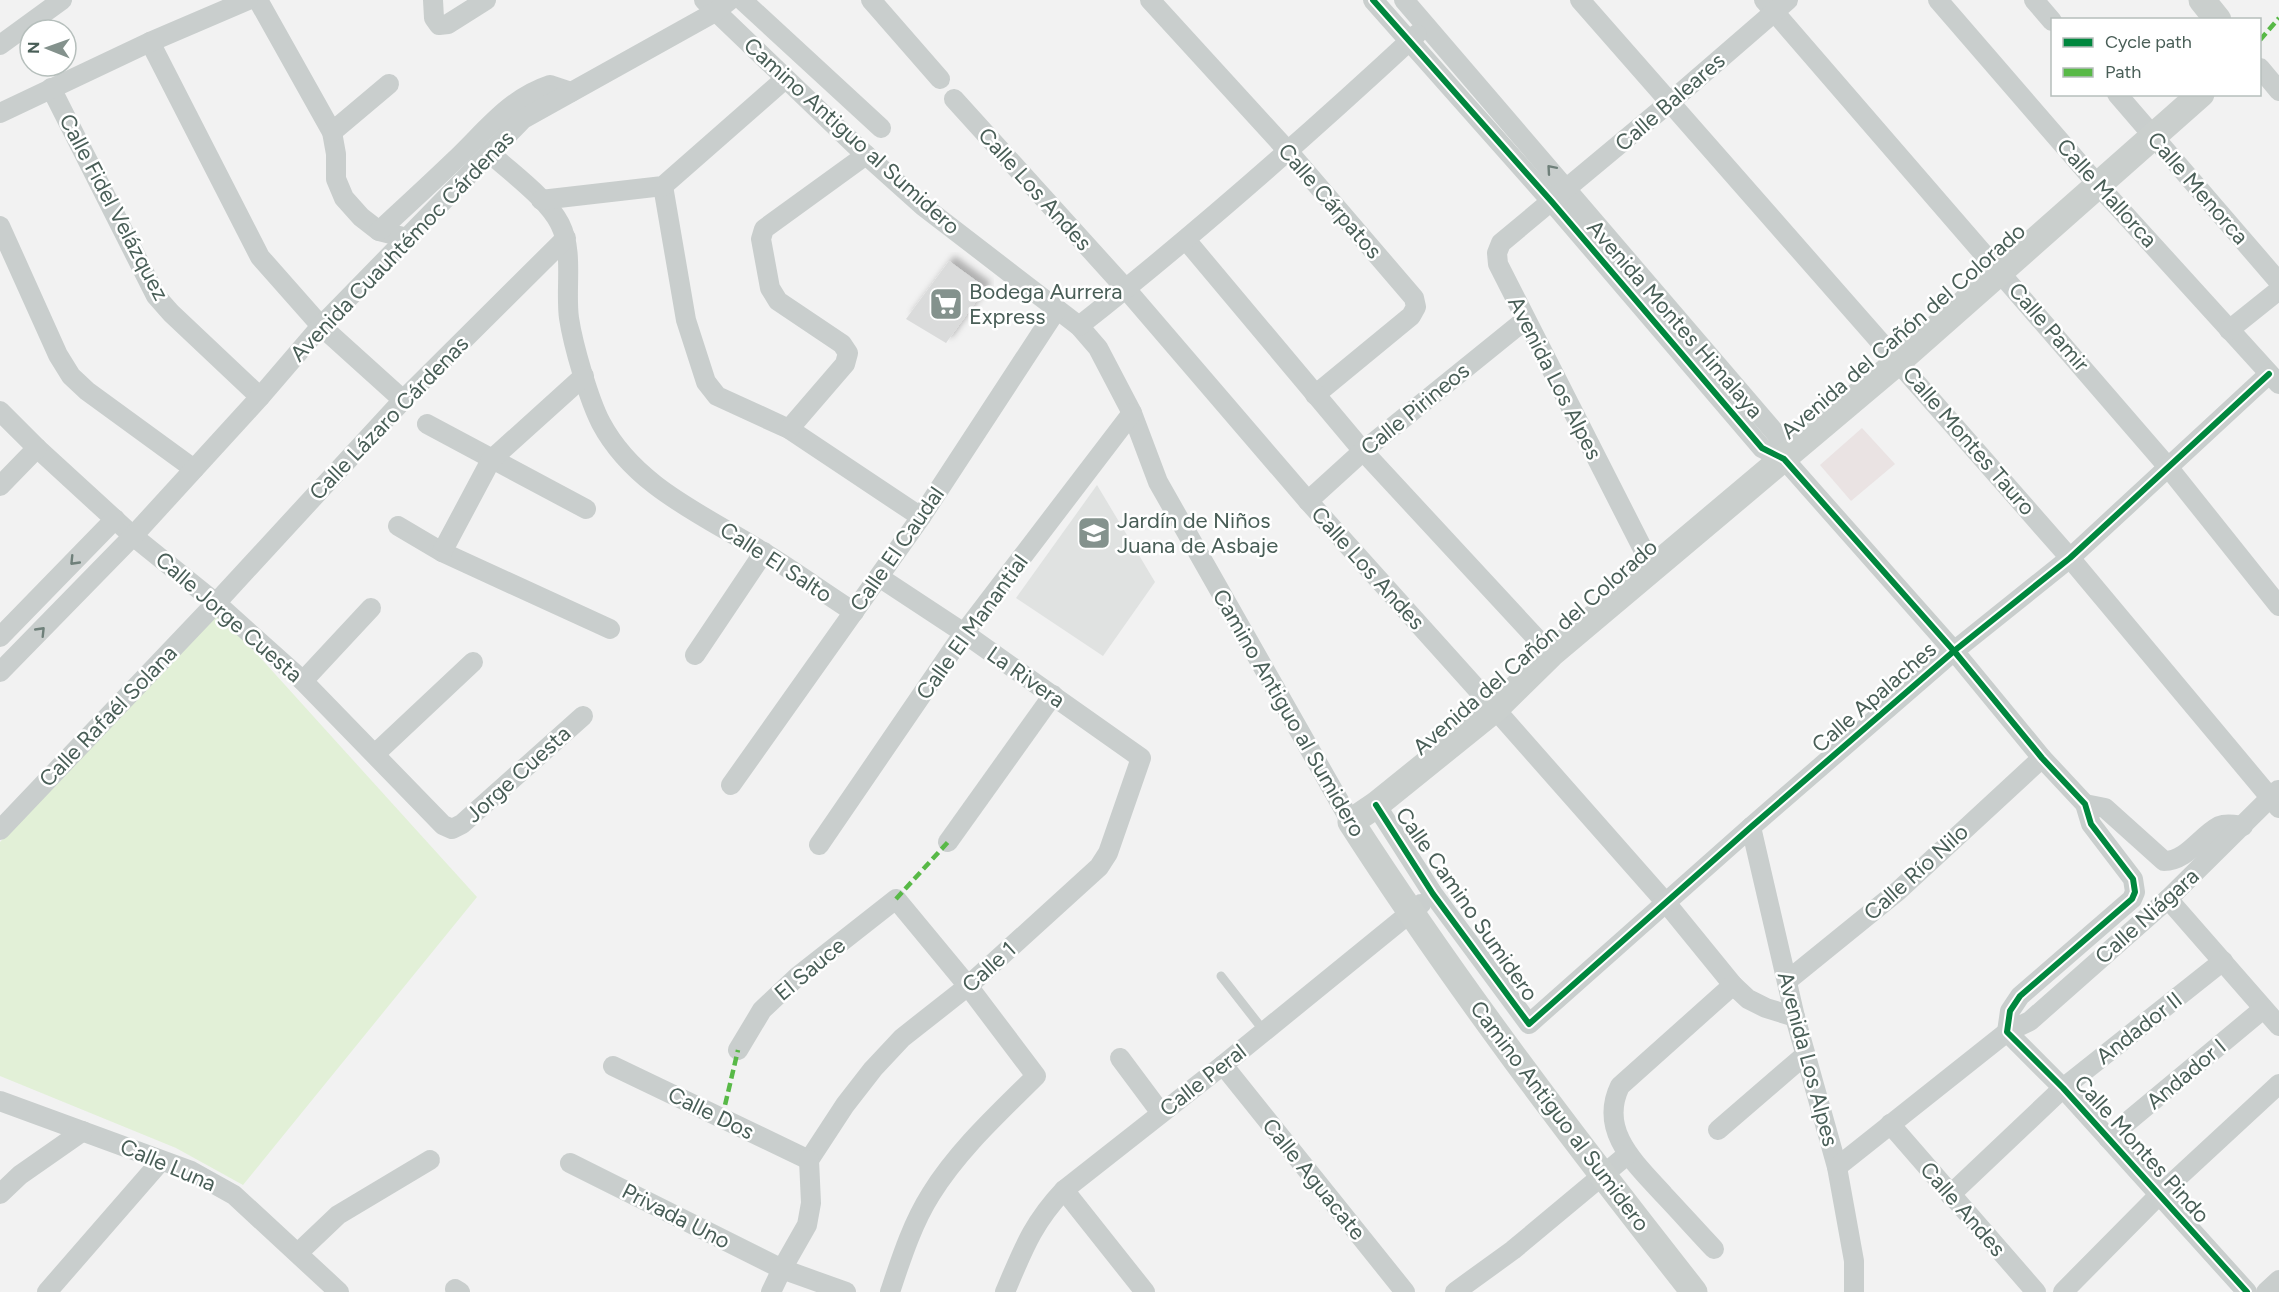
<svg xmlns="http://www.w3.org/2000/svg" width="2279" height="1292" font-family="Figtree,sans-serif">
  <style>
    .commercial { fill: #eae3e3 }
    .education { fill: #e0e2e1 }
    .green { fill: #e2f0d7 }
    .building { fill: #dadbdb; filter: url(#shadow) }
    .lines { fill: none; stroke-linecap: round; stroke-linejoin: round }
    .lane { stroke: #c9cecd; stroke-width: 9 }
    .street { stroke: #c9cecd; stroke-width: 20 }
    .secondary { stroke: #cacfcd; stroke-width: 27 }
    .quiet { stroke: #58b947; stroke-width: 4.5; stroke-dasharray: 9 4.5; stroke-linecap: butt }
    .cycleway-casing { stroke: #fff; stroke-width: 10 }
    .cycleway { stroke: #00873e; stroke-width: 6 }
    .oneway { stroke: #6f807a }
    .labels { text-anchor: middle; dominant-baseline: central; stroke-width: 5; stroke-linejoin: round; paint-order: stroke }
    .street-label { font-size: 22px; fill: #495e57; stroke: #fff }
    .poi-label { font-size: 22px; fill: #495e57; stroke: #fff; text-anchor: start }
  </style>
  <defs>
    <filter id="shadow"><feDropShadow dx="5.5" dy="-5.5" stdDeviation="3" flood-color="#0004"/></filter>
  </defs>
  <rect width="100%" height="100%" fill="#f2f2f2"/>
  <path class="commercial" d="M1862,428L1895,464L1851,501L1820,465Z"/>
  <path class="education" d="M1097,485L1155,582L1103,656L1016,598Z"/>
  <path class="green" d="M217,610L477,897L243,1185L176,1148L0,1076V842Z"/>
  <path class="building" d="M949,261L986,288L946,343L906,319Z"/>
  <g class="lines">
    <path class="lane" d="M1221,976L1264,1031"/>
    <g class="street">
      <path d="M258,0L332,132L336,154V179L344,198L361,217L379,231L407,238"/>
      <path d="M433,0L434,18L439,25L448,24L486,0"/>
      <path d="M704,0L855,145L923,206L1079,326L1098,348L1132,413L1158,482L1351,822"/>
      <path d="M742,0L881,128"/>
      <path d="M871,0L940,79"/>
      <path d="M1150,0L1288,151L1414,298L1416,307L1411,316L1315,395"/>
      <path d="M1373,0L1552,202L1762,448L1784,459L1954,651L2042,758L2085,804L2091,824L2133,879L2135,892L2132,899L2020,996L2010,1011L2007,1032L2063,1088L2247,1292"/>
      <path d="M1404,0L1778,436L1784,459"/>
      <path d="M1580,0L2070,558L2279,808"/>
      <path d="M1764,0L2168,467L2279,606"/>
      <path d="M1938,0L2098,185L2279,384"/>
      <path d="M2034,0L2052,21"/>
      <path d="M150,42L260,257L321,326L403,400"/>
      <path d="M0,45L62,0"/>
      <path d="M2260,68L2279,91"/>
      <path d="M51,88L156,296L171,313L260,397"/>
      <path d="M2117,94L2279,282"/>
      <path d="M954,99L1126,289L1308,501L1495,709L1667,904L1733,985L1748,999L1766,1008L1795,1017"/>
      <path d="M0,113L150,42L248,0"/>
      <path d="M332,132L389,84"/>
      <path d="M490,153C511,173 547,198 560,224C574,252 565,288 569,318C573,345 589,400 601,423C635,487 704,515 763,552C794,571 823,592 854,612"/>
      <path d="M663,186L686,320L706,382L717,396L789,429L921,517"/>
      <path d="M541,200L663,186L785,79"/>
      <path d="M0,226L58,355L71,376L87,391L194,469"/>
      <path d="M379,231C404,208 429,185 454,161C485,132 508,99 550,85L571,92"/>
      <path d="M1186,240L1363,451L1551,654"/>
      <path d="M1079,326C1196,234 1308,135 1417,34"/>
      <path d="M2229,330L2279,290"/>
      <path d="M0,411L37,448L133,536L216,603L303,681L443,825L452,829L462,824L583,716"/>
      <path d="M427,424L586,509"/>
      <path d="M789,429L845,364L848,353L842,344L778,301L770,288L761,239L764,229L866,155"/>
      <path d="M0,486L37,448"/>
      <path d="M1308,501L1363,451L1525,320"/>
      <path d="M398,526L442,552L610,629"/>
      <path d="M442,552L491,460L584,376"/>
      <path d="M1653,569L1498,264L1497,253L1501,243L1669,103L1788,0"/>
      <path d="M0,637L115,519"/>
      <path d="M695,655L764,552"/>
      <path d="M0,672L133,536L260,397L321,326L523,119L715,12L730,0"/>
      <path d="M303,681L371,608"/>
      <path d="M375,754L473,662"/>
      <path d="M731,785L921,517L1057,309"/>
      <path d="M2085,804L2105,808L2164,861C2187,861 2200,836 2219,826C2227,823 2235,825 2243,826"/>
      <path d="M1376,805L1433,894L1529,1024L1751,827L1954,651L2070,558L2269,374"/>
      <path d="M1751,827L1795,1017L1837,1167L1854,1261V1292"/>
      <path d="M0,830L216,603L403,400L566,238"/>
      <path d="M948,842L1053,695"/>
      <path d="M819,845L964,633L1132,413"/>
      <path d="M2168,899L2279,1026"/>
      <path d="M1787,981L1898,891L2042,758"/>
      <path d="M738,1050L762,1010L798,976L896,899L968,986L1036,1076C999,1113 959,1149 931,1194C912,1224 901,1259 890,1292"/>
      <path d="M1120,1058L1161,1113"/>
      <path d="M1223,1065L1405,1292"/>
      <path d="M613,1066L809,1160"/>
      <path d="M0,1101L191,1171L234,1195L339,1292"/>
      <path d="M1890,1124L2036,1292"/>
      <path d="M1718,1130L1805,1055"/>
      <path d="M2108,1138L2263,1009"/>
      <path d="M809,1160L845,1105L873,1069L902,1038L968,986L1099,867L1108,853L1141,758L964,633L879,577"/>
      <path d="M570,1163L782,1269L846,1292"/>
      <path d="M1837,1167L2007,1032L2030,1021L2168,899L2278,790"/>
      <path d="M1064,1190L1145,1292"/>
      <path d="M0,1194L20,1175L83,1131"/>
      <path d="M1950,1195L2063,1088L2223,961"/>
      <path d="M1714,1249C1697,1231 1681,1213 1664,1195C1636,1164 1598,1131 1620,1086L1733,985"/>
      <path d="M298,1253L338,1215L430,1160"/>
      <path d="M455,1289L460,1292"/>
      <path d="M47,1292L161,1161"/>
      <path d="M771,1292L782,1269L807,1225L811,1203L809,1160"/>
      <path d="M1005,1292C1023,1250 1032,1224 1064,1190L1223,1065L1421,904"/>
      <path d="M1455,1292L1513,1250L1627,1155"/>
      <path d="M2063,1292L2159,1195L2279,1084"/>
      <path d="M2266,1292L2279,1280"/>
    </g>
    <g class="secondary">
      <path d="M2202,0L2218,20"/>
      <path d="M1694,1292C1574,1140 1456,985 1351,822L1376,805L1495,709L1551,654L1899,361L2201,94"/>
    </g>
    <g class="quiet">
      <path d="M2260,40L2279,18"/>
      <path d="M896,899L948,842"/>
      <path d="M722,1118L738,1050"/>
    </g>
    <defs>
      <g id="cycleway">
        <path d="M1373,0L1552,202L1762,448L1784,459L1954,651L2042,758L2085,804L2091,824L2133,879L2135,892L2132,899L2020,996L2010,1011L2007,1032L2063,1088L2247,1292"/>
        <path d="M1376,805L1433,894L1529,1024L1751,827L1954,651L2070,558L2269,374"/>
      </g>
    </defs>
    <use href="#cycleway" class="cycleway-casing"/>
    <use href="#cycleway" class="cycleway"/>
  </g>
  <defs><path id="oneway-chevron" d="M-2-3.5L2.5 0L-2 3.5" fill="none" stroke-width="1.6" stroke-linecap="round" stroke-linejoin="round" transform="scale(1.5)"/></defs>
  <g class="oneway">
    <use href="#oneway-chevron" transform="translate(1551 169) rotate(-131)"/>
    <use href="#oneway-chevron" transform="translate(74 561) rotate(134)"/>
    <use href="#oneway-chevron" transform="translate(41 631) rotate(-46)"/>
  </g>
  <defs>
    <symbol id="supermarket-square" viewBox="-11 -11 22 22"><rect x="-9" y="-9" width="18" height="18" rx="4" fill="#84928d" stroke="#fff"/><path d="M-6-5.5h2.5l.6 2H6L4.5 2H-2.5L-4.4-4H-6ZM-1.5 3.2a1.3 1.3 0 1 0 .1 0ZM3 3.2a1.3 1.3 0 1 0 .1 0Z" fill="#fff"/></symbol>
    <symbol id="school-square" viewBox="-11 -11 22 22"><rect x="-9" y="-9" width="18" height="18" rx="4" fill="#84928d" stroke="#fff"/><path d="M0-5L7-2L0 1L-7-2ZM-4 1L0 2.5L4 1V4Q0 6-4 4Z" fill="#fff"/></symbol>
  </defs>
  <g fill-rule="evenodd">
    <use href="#supermarket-square" x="927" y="285" width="38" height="38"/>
    <use href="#school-square" x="1075" y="514" width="38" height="38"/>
  </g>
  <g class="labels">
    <g class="street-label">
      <text transform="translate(1670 102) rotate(-41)">Calle Baleares</text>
      <text transform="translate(852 136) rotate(42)">Camino Antiguo al Sumidero</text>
      <text transform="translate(2198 188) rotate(49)">Calle Menorca</text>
      <text transform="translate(1035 189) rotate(48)">Calle Los Andes</text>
      <text transform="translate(2107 193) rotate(48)">Calle Mallorca</text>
      <text transform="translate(1330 201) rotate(49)">Calle Cárpatos</text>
      <text transform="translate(114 207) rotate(62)">Calle Fidel Velázquez</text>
      <text transform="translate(402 246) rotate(-46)">Avenida Cuauhtémoc Cárdenas</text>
      <text transform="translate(1675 319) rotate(49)">Avenida Montes Himalaya</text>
      <text transform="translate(2049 327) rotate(49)">Calle Pamir</text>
      <text transform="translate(1903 331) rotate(-41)">Avenida del Cañón del Colorado</text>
      <text transform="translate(1555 378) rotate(63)">Avenida Los Alpes</text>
      <text transform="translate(1415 409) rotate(-39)">Calle Pirineos</text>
      <text transform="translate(389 418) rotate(-46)">Calle Lázaro Cárdenas</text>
      <text transform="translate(1969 441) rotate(49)">Calle Montes Tauro</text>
      <text transform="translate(897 549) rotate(-55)">Calle El Caudal</text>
      <text transform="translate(776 562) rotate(33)">Calle El Salto</text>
      <text transform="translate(1368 568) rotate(48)">Calle Los Andes</text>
      <text transform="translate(229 617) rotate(41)">Calle Jorge Cuesta</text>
      <text transform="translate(972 627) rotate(-54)">Calle El Manantial</text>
      <text transform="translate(1535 647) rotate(-41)">Avenida del Cañón del Colorado</text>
      <text transform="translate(1026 677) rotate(35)">La Rivera</text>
      <text transform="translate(1874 697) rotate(-41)">Calle Apalaches</text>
      <text transform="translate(1289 713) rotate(60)">Camino Antiguo al Sumidero</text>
      <text transform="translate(108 716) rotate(-46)">Calle Rafaél Solana</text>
      <text transform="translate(518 774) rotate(-42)">Jorge Cuesta</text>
      <text transform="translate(1916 872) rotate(-42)">Calle Río Nilo</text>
      <text transform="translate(1467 904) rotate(55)">Calle Camino Sumidero</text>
      <text transform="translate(2147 916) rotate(-42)">Calle Niágara</text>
      <text transform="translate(989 967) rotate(-42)">Calle 1</text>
      <text transform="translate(810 969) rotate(-40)">El Sauce</text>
      <text transform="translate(2139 1028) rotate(-38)">Andador II</text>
      <text transform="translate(1808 1059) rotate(75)">Avenida Los Alpes</text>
      <text transform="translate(2186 1074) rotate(-40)">Andador I</text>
      <text transform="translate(1203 1080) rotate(-38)">Calle Peral</text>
      <text transform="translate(711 1113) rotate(26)">Calle Dos</text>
      <text transform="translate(1560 1116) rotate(53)">Camino Antiguo al Sumidero</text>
      <text transform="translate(2142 1149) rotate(48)">Calle Montes Pindo</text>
      <text transform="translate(168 1165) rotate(23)">Calle Luna</text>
      <text transform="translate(1314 1179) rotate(51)">Calle Aguacate</text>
      <text transform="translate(1963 1209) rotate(49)">Calle Andes</text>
      <text transform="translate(676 1216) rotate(27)">Privada Uno</text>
    </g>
    <g class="poi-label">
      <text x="969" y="291">Bodega Aurrera<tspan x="969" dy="25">Express</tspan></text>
      <text x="1117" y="520">Jardín de Niños<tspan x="1117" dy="25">Juana de Asbaje</tspan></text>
    </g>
  </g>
  <rect x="2051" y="18" width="210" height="78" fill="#ffffff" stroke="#b6bfbc" stroke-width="1.5"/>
  <rect x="2063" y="38" width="30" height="9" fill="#00873e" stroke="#b6bfbc" stroke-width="1.5"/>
  <text x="2105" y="48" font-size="18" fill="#495e57">Cycle path</text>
  <rect x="2063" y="68" width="30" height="9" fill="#58b947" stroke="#b6bfbc" stroke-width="1.5"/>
  <text x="2105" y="78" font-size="18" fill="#495e57">Path</text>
  <g transform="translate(48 48) rotate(271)"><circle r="28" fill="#ffffff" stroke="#b6bfbc" stroke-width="1.5"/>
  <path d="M0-4.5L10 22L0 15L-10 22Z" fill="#84928d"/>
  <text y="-9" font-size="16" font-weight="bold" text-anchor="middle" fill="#495e57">N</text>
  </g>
</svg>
